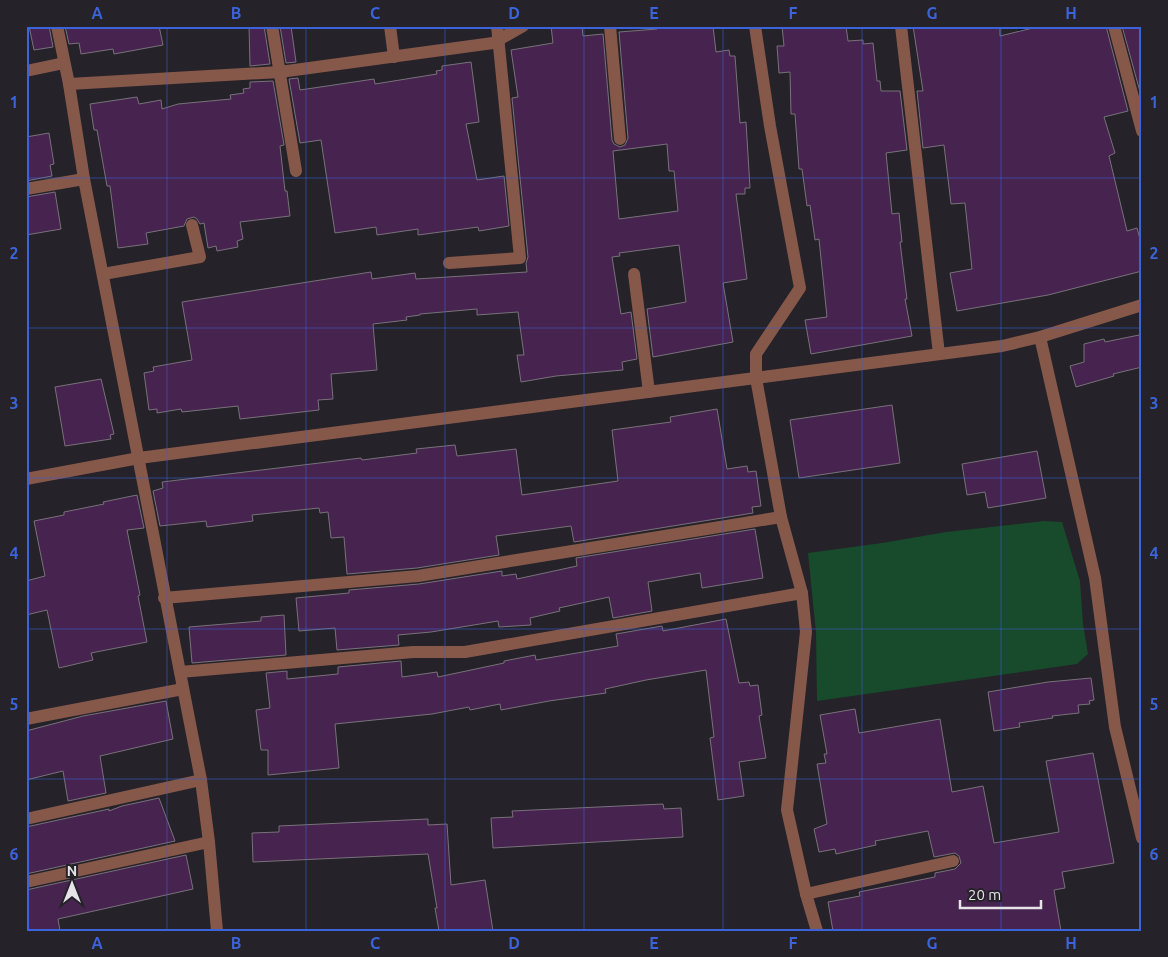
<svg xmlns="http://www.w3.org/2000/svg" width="1168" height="957" font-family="Ubuntu,sans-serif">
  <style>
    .green { fill: #184a2c }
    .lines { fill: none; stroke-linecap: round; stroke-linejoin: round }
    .stream { stroke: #02162b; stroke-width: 8 }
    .building { fill: #47244f; stroke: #78717a; fill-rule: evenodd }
    .minor { stroke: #86584a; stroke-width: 12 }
    .tertiary { stroke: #86584a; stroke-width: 12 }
    .grid { fill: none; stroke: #3b64db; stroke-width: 1; stroke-opacity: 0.55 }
    .neatline { fill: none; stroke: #3b64db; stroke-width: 2 }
    .grid-label { font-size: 16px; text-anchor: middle; font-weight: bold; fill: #3b64db }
  </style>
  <rect width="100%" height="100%" fill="#252229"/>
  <path class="green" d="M1044,521L1062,522L1080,581L1083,624L1088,654L1077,664L817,701L816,633L808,553L882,543L946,532Z"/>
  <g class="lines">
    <path class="stream" d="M1022,26L1023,40"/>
  </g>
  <g class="building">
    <path d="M29,26H49L53,47L34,50Z"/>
    <path d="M65,26H159L163,45L114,54L113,49L81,54L79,43L69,44Z"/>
    <path d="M249,26H264L270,64L250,66Z"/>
    <path d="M280,26H291L296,62L286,63Z"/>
    <path d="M551,26H582L583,36L603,34L612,140L614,144L620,147L625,145L628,138L619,32L657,29V26H713L716,52L729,50L730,56H735L740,123L746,122L750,188H745V194H736L747,279L723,283L733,342L653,357L647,309L686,302L679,245L619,253L620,256L612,257L621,314L631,312L637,359L622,362L623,370L556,376L521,382L517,355H524L518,312L477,315V309L420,314V315L406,317L407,320L373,324L377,370L331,374L333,399L318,400L319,410L240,419L238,406L182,412L181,409L157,413V409L149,410L144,373L154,371L153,367L192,360L182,302L371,272L372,279L415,273L416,279L527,272L526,263L528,257L512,98L518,97L511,50L553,43ZM667,144L669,171H674L678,211L619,219L613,151Z"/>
    <path d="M782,26H846L848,41L863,40V44L873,43L877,81H880L881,91H900L907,150L886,153L892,214L899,213L902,242H900L907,299H905L912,336L811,354L805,320L827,317L819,239L815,240L810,205L807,206L802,169H799L795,114H791L790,72L779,73L777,46H784Z"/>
    <path d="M913,26H1000V36L1041,26H1106L1128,111L1104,117L1115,153L1109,156L1127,231L1137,228L1142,246V271L1048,295L957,311L950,273L972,269L965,203L951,204L944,145L923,148L917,91H923Z"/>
    <path d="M1122,26H1142V99Z"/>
    <path d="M471,62L479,122L466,124L477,180L504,176L509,226L479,231L478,227L418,235V229L377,235L376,227L335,233L321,140L300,143L289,79L298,78L300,90L374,79L375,84L437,74L436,71L442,70V66Z"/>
    <path d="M273,81L284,145L280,146L285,191H287L290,216L240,222L243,239L237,241L238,247L217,251L216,246L208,248L204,223L200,224L197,219L194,217L187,219L184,226L146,233L148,244L118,248L110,186H107L97,130H94L90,104L137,97L139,104L161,100L162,109L178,104L231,99L230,95L244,93L243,89L250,88V82Z"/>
    <path d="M49,133L54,164L50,165L52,176L26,181V137Z"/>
    <path d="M55,192L61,229L26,235V197Z"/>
    <path d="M1139,335L1142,349V367L1113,374L1114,376L1076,387L1070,366L1084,362V344L1104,339L1105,342Z"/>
    <path d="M101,379L114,434L110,435L111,439L65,446L55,387Z"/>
    <path d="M892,405L900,463L799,478L790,420Z"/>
    <path d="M717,409L727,469L747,466L748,472L756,471L761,506L752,507L753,513L574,542L571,526L496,536L499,555L417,568L347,574L344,537L331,538L328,512L320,513L319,508L252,515L253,521L207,527L206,521L160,526L153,491L163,488L162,482L361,458L362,460L417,453L416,449L455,445L457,456L516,449L522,495L618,481L612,430L671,422L670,417Z"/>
    <path d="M1037,451L1046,498L988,508L985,492L967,495L962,464Z"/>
    <path d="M137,495L144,528L127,530L140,595L138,596L147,642L91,653L93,660L59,668L47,610L26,615V581L45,576L34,521L64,515V512L104,504L103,502Z"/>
    <path d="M755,529L763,578L702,588L700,573L648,582L652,611L613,618L609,597L559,608L560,611L530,618L531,625L499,627L498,621L431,632L398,635L399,645L337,650L335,628L299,631L296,598L349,593V590L419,584L502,571V576L516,574L517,579L577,566L576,558Z"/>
    <path d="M284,615L286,655L192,663L189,627L261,621V617Z"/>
    <path d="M726,619L739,683L749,682L750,686L758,685L762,715L759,716L766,758L739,762L744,796L718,800L710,738L714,737L706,670L646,680L605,689L606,693L549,701L501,710L500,704L470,710L469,707L432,714L335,724L339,768L268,775V750H261L256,710L270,708L266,673L287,671V679L338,674V667L401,661L402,677L437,672L438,677L504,663V661L535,655L536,660L618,646L616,634L662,626L663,631Z"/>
    <path d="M1091,678L1094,700L1089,701L1090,704L1078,705L1079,713L1052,716L1053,718L1019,723L1020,727L994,731L988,692L1048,682Z"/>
    <path d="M166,701L173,739L100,756L106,793L68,801L63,771L26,780V731L83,716Z"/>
    <path d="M855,709L859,733L940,719L952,792L983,786L994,843L1059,832L1046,761L1093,753L1114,863L1062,872L1065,888L1054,890L1061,931H833L828,902L860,896L859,892L935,877V873L955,869L961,863L959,856L955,853L934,857L928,831L875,841L876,845L836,854L835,849L819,852L814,829L827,824L817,764L826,763L824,754H827L820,715Z"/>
    <path d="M159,798L175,841L26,874V827L109,809V811L122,806Z"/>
    <path d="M663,804L664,809L681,808L683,837L493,848L491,818L513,817L512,811Z"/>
    <path d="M428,819V825L447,824L451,885L485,880L493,931H439L435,908H437L428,854L253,862L252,833L279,832V826Z"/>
    <path d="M186,855L193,889L58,919L60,931H26V890Z"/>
  </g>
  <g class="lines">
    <g class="minor">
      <path d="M57,26L69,84L84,179L201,780L209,842L217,931"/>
      <path d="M272,26L296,171"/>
      <path d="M390,26L394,57"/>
      <path d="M610,26L620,139"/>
      <path d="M755,26L770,126L800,288L756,354V378L781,517L802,593L806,632L787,810L806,894L817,931"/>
      <path d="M901,26L939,354"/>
      <path d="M1114,26L1142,131"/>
      <path d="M26,71L64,63"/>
      <path d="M69,84L280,72L493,43L523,26"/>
      <path d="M26,189L84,179"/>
      <path d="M449,263L520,258L497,26"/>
      <path d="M103,274L200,257L192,225"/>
      <path d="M634,274L649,392"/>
      <path d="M1040,337L1095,578L1115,727L1142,838"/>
      <path d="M164,598L418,576L781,517"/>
      <path d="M180,672L413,652H465L802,593"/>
      <path d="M26,719L183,689"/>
      <path d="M26,819L201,780"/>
      <path d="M26,882L209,842"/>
      <path d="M806,894L953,861"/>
    </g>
    <path class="tertiary" d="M26,479L139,458L1002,346L1040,337L1142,305"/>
  </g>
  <path class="grid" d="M167,26V931M306,26V931M445,26V931M584,26V931M723,26V931M862,26V931M1001,26V931M26,178H1142M26,328H1142M26,478H1142M26,629H1142M26,779H1142"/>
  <rect width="1168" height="957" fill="none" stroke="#252229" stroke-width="55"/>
  <g transform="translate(72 884)" stroke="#252229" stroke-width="4" paint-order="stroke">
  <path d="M0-4L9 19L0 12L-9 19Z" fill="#e6e4e9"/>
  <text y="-8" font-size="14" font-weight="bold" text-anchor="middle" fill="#e6e4e9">N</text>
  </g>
  <path d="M960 900v8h81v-8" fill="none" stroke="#e6e4e9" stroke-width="2.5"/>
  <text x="968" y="900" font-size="15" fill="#e6e4e9" stroke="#252229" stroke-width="4" paint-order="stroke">20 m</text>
  <rect x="28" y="28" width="1112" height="902" class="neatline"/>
  <g class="grid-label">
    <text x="97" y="19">A</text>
    <text x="236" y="19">B</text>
    <text x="375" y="19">C</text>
    <text x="514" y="19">D</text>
    <text x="654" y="19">E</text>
    <text x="793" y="19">F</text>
    <text x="932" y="19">G</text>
    <text x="1071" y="19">H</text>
    <text x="14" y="108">1</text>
    <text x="1154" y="108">1</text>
    <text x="14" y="259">2</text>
    <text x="1154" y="259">2</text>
    <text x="14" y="409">3</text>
    <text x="1154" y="409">3</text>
    <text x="14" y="559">4</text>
    <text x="1154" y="559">4</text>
    <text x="14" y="710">5</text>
    <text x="1154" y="710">5</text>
    <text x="14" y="860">6</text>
    <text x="1154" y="860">6</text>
    <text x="97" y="949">A</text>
    <text x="236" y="949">B</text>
    <text x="375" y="949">C</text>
    <text x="514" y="949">D</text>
    <text x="654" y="949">E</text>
    <text x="793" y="949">F</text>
    <text x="932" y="949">G</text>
    <text x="1071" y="949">H</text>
  </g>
</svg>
